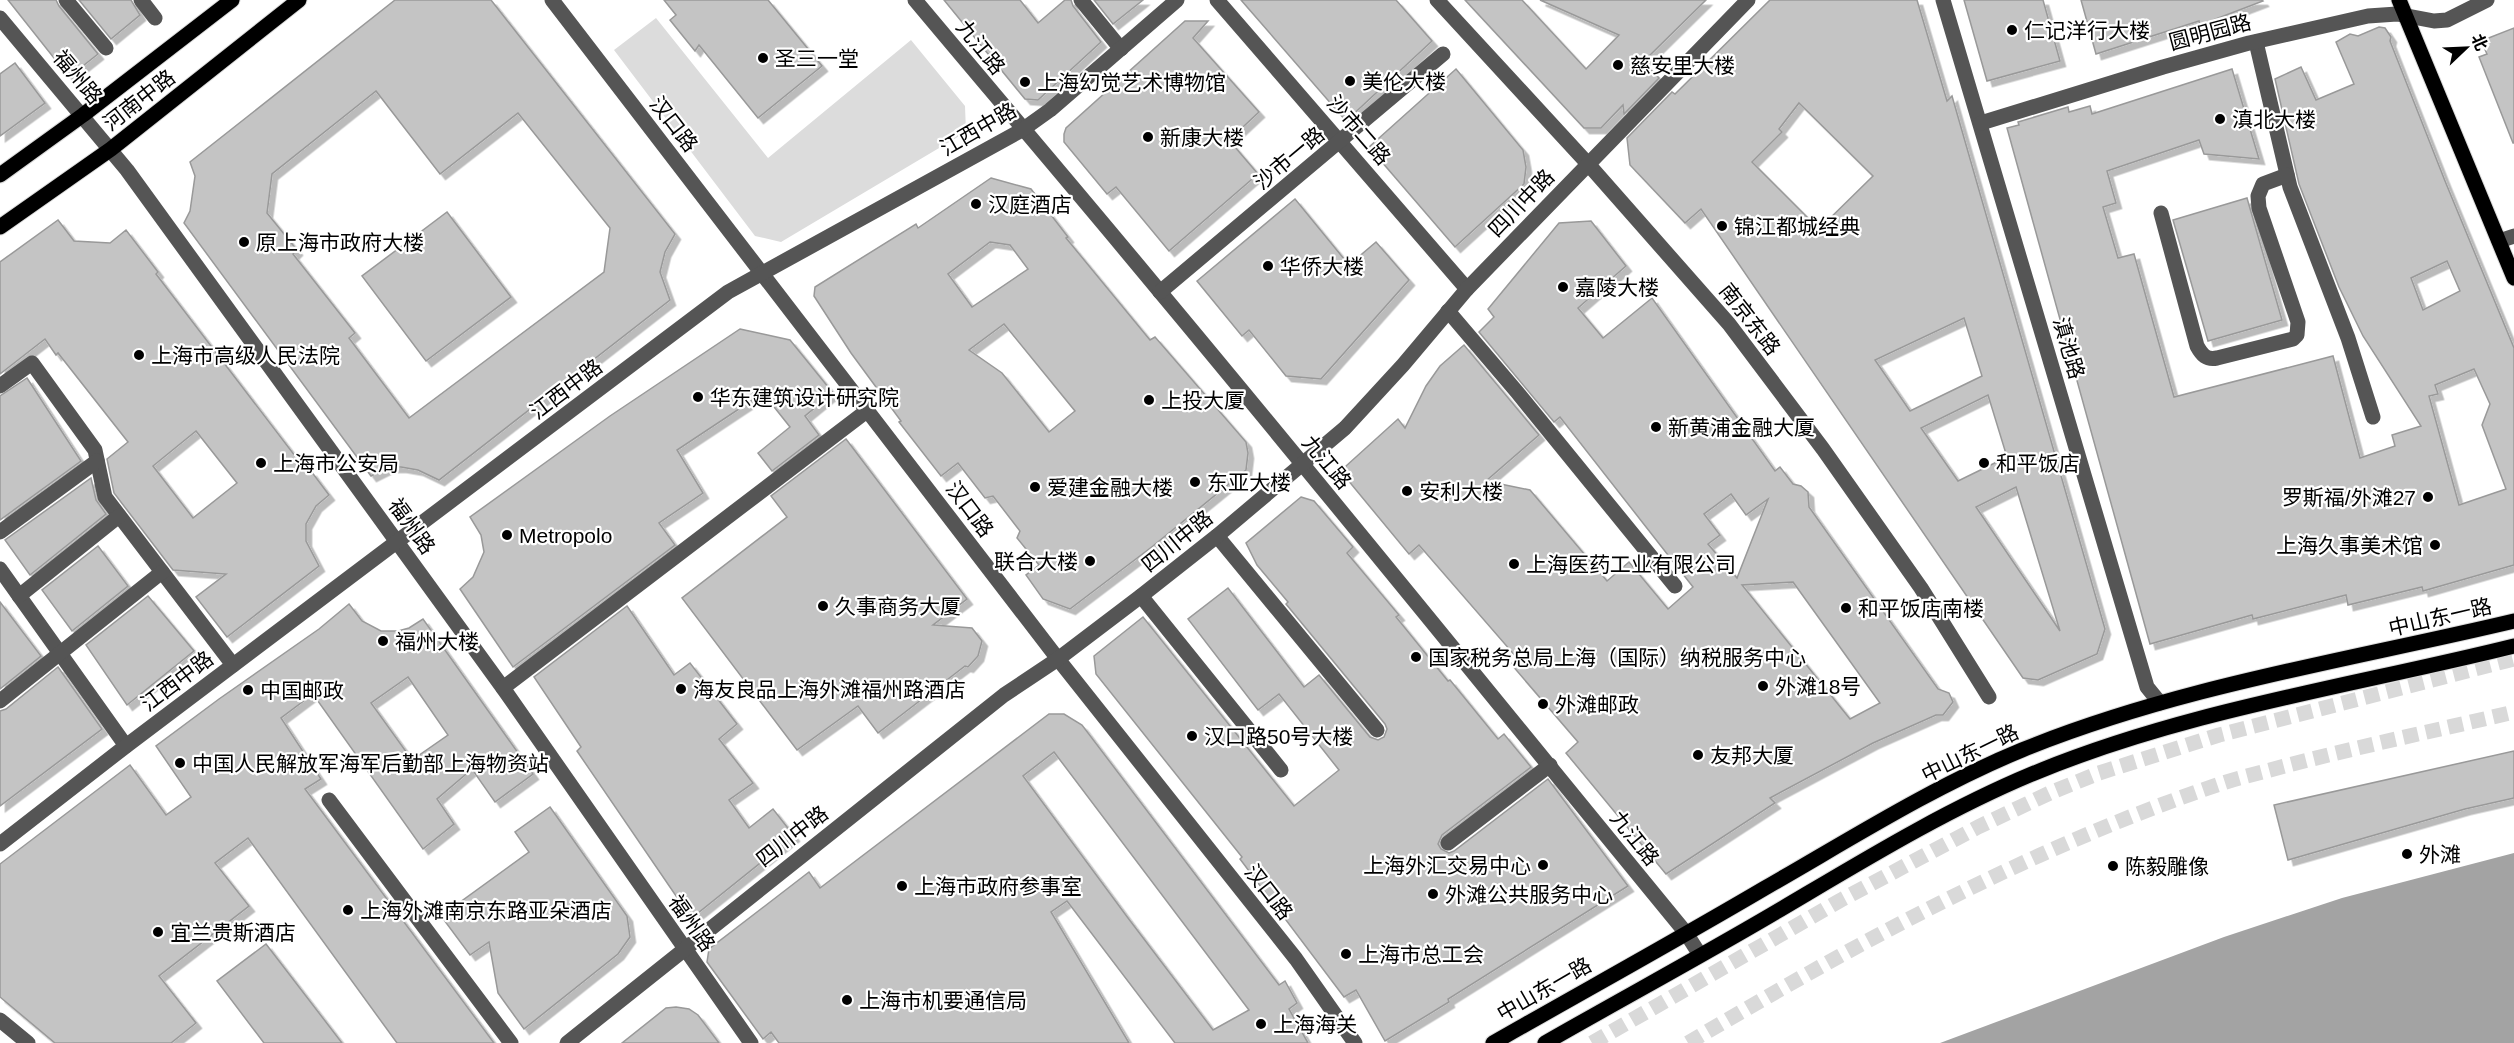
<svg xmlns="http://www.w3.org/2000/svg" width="2514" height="1043" font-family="Helvetica,'Noto Sans SC',sans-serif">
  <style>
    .green { fill: #dcdcdc }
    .water { fill: #a3a3a3 }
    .building { fill: #c4c4c4; stroke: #999; stroke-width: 1.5; fill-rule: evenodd; filter: url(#shadow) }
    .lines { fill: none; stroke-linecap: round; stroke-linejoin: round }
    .major-tunnel { stroke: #d9d9d9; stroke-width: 15; stroke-dasharray: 15 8; stroke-linecap: butt }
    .major-casing { stroke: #dbdbdb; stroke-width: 17 }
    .minor { stroke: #555; stroke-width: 15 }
    .major { stroke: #000; stroke-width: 15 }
    .poi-dot { fill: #000; stroke: #fff; stroke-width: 2 }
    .labels { text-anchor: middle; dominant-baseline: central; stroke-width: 4.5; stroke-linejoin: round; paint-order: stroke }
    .poi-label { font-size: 21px; fill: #000; stroke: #fff; text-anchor: start }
    .street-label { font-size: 21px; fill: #000; stroke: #fff }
  </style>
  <defs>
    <filter id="shadow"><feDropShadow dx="5.5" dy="5.5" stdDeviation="0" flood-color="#0004"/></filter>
  </defs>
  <rect width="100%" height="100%" fill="#fff"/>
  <path class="green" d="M656,18L768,158L911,40L965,106L966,132L781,242L755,236L614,50Z"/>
  <path class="water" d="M2514,853V1043H1940L2224,937L2342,898Z"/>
  <g class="building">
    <path d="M8,0H56L59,6L98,54L69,77Z"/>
    <path d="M79,0H131L140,15L111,39Z"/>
    <path d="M395,0H491L675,234L665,252L660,272L670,300L439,480L418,470L401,467H389L371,476L184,223L190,211L195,176L190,162ZM376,91L440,174L518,113L610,228L604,272L409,418L349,338L355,333L293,254L297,250L267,213L272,174Z"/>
    <path d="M664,0H768L822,66L758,118L699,45L695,51L670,20L676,15Z"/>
    <path d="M944,0H1020L1038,23L1065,0H1071L1073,6L1101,42L1038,100L1025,99Z"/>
    <path d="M1094,0H1143L1113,24Z"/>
    <path d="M1241,0H1396L1432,41L1346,121Z"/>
    <path d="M1465,0H1522L1586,69L1619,35L1540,0H1706L1643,62L1659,78L1624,114L1623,105L1601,128H1584Z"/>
    <path d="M1770,0H1917L1947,101L1952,96L2105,629L2097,654L2038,680L2023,678L1701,209L1685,223L1630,165L1627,138L1672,92L1675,94ZM1799,103L1873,176L1819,229L1752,162L1782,132L1779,129ZM1964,318L1982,376L1910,411L1875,360ZM1988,395L2007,457L1958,481L1921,428ZM2016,487L2060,631L1976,507Z"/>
    <path d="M1964,0H2043L2060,61L1987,81Z"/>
    <path d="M2081,0H2262L2263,1L2200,25L2199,21L2096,54Z"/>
    <path d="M1185,21H1208L1193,38L1259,112L1229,140L1258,174L1169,251L1116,187L1107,194L1064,142V134L1066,128Z"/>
    <path d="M2379,27L2385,28L2391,37L2390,41L2445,181L2514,348V565L2423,591L2422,587L2348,605L2346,595L2253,619L2252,615L2150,644L2007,128L2019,125L2018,122L2068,107L2069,112L2090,106L2092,114L2232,69L2259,159L2204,154L2199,140L2107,171L2116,203L2103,207L2118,258L2134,254L2174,397L2333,356L2360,458L2395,446L2392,435L2421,426L2363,336L2339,287L2299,184L2275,79L2301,67L2316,100L2354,84L2336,42L2350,34L2358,36ZM2447,261L2460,291L2423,310L2411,278ZM2474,369L2490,404L2482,425L2506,489L2459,505L2429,396L2438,394L2435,385Z"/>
    <path d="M2514,28V143H2513L2479,57L2487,54L2481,41Z"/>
    <path d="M15,63L45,103L0,136V74Z"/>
    <path d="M1456,69L1523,150L1526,167L1524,184L1455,247L1369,147Z"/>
    <path d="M991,178L1031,189L1068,237L1066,238L1150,340L1155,337L1246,442L1248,453L1246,470L1153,546L1070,609L1043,599L1026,575L1039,565L1017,538L1020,531L993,496L985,498L958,463L941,476L899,422L901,421L851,353L814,296L815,287L916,224L918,228ZM990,242L1010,245L1028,269L972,307L948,274ZM1004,324L1075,411L1049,432L1002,373L969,350Z"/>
    <path d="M2247,198L2282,320L2208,341L2173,220Z"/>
    <path d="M1295,199L1349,265L1376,242L1409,280L1321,379L1286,376L1249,330L1242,336L1197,281Z"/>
    <path d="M447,212L511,297L426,361L362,276Z"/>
    <path d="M58,220L74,241L110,243L126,230L158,272L156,274L308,473L311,471L329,495L316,506L306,524V541L319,566L227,637L196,597L226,574L173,570L114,493L107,459L128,442L58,353L56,355L45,339L0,374V262ZM196,431L237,483L193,518L153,466Z"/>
    <path d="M1591,221L1626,266L1578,308L1603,338L1652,298L1775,471L1780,467L1793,484L1801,486L1808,492L1809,507L1938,689L1949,693L1953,702L1943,715H1936L1873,743L1770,798L1775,803L1666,874L1566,753L1578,742L1511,664L1518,659L1419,545L1409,554L1347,479L1346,466L1398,419L1405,428L1426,386L1440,366L1464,345L1539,435L1486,481L1530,490L1607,581L1629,562L1668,609L1693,587L1560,417L1554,422L1479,332L1494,317L1488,309L1559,223ZM1731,494L1746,515L1768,499L1737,578L1708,544L1720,535L1704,514ZM1793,582L1829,632L1880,703L1850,719L1742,585Z"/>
    <path d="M740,329L790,340L833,393L805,416L819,435L772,471L758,453L790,427L763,393L677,450L703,493L659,523L675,545L513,667L460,589L473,577L484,552L481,535L470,517L610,416Z"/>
    <path d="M27,378L81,461L0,520V396Z"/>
    <path d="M846,439L967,599L933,625L972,628L982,641L978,656L968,667L965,666L878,733L858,706L797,750L682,598L787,517L771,496Z"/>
    <path d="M91,478L96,500L106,514L30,575L5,540Z"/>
    <path d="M1301,497L1314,501L1353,547L1347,553L1399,615L1396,617L1448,681L1450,680L1498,739L1504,734L1531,767L1442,835L1438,844L1441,849L1449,853L1454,851L1548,779L1628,886L1448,999L1449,1002L1385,1041L1356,990L1344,997L1240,859L1242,857L1096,674L1094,656L1143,617L1294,806L1339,770L1279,694L1258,710L1188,619L1228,588L1304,687L1319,675L1370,737L1378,740L1384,737L1387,729L1385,724L1286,604L1288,602L1257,565L1246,543Z"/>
    <path d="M98,546L128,586L72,631L42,590Z"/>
    <path d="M148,596L194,651L127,705L86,645Z"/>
    <path d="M0,602L41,656L0,689Z"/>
    <path d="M349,604L362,621L381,631H398L409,628L423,619L533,774L495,802L472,769L437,799L454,824L423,849L313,694L281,718L321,779L305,789L494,1043H397L248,838L215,863L249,906L159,976L196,1023L171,1043H55L0,997V864L130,765L166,815L191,797L156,746L219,699L319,629ZM408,677L448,735L412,760L371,703Z"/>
    <path d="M627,606L674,675L690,663L737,724L719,739L753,783L729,800L749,828L773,809L794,836L698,913L687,912L577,751L581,747L534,677Z"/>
    <path d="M58,667L102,729L0,806V711L6,709Z"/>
    <path d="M1049,714H1064L1082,725L1279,985L1285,981L1297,1003L1289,1009L1308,1043H1175L1067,901L1051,912L1129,1043H779L771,1032L763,1039L707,962L709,949L809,872L820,888ZM1054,752L1249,1010L1213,1030L1128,918L1023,776Z"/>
    <path d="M2514,751V798L2465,809L2288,860L2274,805Z"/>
    <path d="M550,807L627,916L630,937L618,954L524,1029L498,993L489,942L470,955L441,916L529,852L515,832Z"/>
    <path d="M266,944L342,1043H264L217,981Z"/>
    <path d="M676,1007L689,1009L698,1015L719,1043H622L666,1008Z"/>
  </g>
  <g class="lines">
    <g class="major-tunnel">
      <path d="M1592,1043L1841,900L1978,827L2052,792L2099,773L2219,735L2514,659"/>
      <path d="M1688,1043C1857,943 2032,847 2220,784C2241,777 2263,772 2285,766C2361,746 2438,730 2514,712"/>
    </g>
    <defs>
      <g id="major">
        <path d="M2399,0L2514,278"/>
        <path d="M0,175L83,115L232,0"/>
        <path d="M0,227L111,149L299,0"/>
        <path d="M1493,1043C1584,991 1675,941 1765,888C1849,840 1932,787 2022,750C2179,686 2350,660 2514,621"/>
        <path d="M1545,1043C1620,1000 1696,959 1771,915C1856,865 1941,812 2032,774C2186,710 2353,686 2514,646"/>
      </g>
    </defs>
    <use href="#major" class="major-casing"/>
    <g class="minor">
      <path d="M66,0L106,48"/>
      <path d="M141,0L155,18"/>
      <path d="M552,0L1058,659L1296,959L1355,1043"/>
      <path d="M915,0C997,98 1080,195 1161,293C1338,505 1511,720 1686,933L1700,955"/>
      <path d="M1081,0L1121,49"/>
      <path d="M1217,0L1467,289"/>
      <path d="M1437,0L1589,165L1729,324L1823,449L1921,588L1989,697"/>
      <path d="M1943,0L2147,687L2160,703"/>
      <path d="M0,18L127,170L503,688L751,1043"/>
      <path d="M2256,42L2290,187L2348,338L2373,417"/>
      <path d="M1981,123L2163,67L2249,43L2368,16L2397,14L2434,21L2447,20L2487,0"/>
      <path d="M2161,213L2197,346C2202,355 2206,360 2217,358L2293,339L2297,335L2298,322L2259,208L2258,196L2263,184L2287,175"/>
      <path d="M2499,241L2514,236"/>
      <path d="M1160,292L1443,54"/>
      <path d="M1448,311L1517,392L1675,586"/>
      <path d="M0,386L32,363L95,450L105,497L233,665"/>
      <path d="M0,532L97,461"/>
      <path d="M1217,536L1377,730"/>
      <path d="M0,569L126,746"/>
      <path d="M19,596L119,516"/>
      <path d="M1141,596L1281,770"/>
      <path d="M503,688L868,410"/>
      <path d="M0,701L162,572"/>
      <path d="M329,800L511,1043"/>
      <path d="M1448,843L1550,765"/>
      <path d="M0,844L126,746L728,292L1022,130L1050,110L1177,0"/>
      <path d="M0,1020L28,1043"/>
      <path d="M567,1043L1004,695L1058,659L1141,596L1217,536L1345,428L1403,365L1467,289L1748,0"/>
    </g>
    <use href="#major" class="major"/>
  </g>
  <g class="poi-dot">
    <circle cx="2012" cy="30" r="6"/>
    <circle cx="763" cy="58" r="6"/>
    <circle cx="1618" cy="65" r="6"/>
    <circle cx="1350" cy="81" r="6"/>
    <circle cx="1025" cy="82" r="6"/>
    <circle cx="2220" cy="119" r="6"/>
    <circle cx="1148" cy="137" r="6"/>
    <circle cx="976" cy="204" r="6"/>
    <circle cx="1722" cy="226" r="6"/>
    <circle cx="244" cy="242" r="6"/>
    <circle cx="1268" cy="266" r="6"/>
    <circle cx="1563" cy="287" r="6"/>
    <circle cx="139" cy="355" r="6"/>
    <circle cx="698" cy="397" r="6"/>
    <circle cx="1149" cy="400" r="6"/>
    <circle cx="1656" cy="427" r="6"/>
    <circle cx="261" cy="463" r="6"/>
    <circle cx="1984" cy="463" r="6"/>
    <circle cx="1195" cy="482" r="6"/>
    <circle cx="1035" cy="487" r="6"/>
    <circle cx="1407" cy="491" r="6"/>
    <circle cx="2428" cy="497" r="6"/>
    <circle cx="507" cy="535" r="6"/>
    <circle cx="2435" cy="545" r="6"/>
    <circle cx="1090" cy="561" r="6"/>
    <circle cx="1514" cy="564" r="6"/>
    <circle cx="823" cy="606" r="6"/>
    <circle cx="1846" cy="608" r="6"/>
    <circle cx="383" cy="641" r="6"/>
    <circle cx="1416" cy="657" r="6"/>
    <circle cx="1763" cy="686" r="6"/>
    <circle cx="681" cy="689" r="6"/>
    <circle cx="248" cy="690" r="6"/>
    <circle cx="1543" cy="704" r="6"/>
    <circle cx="1192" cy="736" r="6"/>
    <circle cx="1698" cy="755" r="6"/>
    <circle cx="180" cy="763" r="6"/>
    <circle cx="2407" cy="854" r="6"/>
    <circle cx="1543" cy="865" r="6"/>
    <circle cx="2113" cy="866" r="6"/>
    <circle cx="902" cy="886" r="6"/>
    <circle cx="1433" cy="894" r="6"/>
    <circle cx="348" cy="910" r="6"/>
    <circle cx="158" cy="932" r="6"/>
    <circle cx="1346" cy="954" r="6"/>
    <circle cx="847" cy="1000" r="6"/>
    <circle cx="1261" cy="1024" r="6"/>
  </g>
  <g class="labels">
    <g class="poi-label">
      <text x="2024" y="30">仁记洋行大楼</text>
      <text x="775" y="58">圣三一堂</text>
      <text x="1630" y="65">慈安里大楼</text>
      <text x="1362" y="81">美伦大楼</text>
      <text x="1037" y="82">上海幻觉艺术博物馆</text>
      <text x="2232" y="119">滇北大楼</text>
      <text x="1160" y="137">新康大楼</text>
      <text x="988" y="204">汉庭酒店</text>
      <text x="1734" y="226">锦江都城经典</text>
      <text x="256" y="242">原上海市政府大楼</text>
      <text x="1280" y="266">华侨大楼</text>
      <text x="1575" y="287">嘉陵大楼</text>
      <text x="151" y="355">上海市高级人民法院</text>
      <text x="710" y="397">华东建筑设计研究院</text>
      <text x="1161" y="400">上投大厦</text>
      <text x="1668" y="427">新黄浦金融大厦</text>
      <text x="273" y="463">上海市公安局</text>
      <text x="1996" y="463">和平饭店</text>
      <text x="1207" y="482">东亚大楼</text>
      <text x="1047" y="487">爱建金融大楼</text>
      <text x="1419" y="491">安利大楼</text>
      <text x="2416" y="497" text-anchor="end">罗斯福/外滩27</text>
      <text x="519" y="535">Metropolo</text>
      <text x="2423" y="545" text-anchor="end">上海久事美术馆</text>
      <text x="1078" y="561" text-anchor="end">联合大楼</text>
      <text x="1526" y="564">上海医药工业有限公司</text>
      <text x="835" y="606">久事商务大厦</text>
      <text x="1858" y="608">和平饭店南楼</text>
      <text x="395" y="641">福州大楼</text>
      <text x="1428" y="657">国家税务总局上海（国际）纳税服务中心</text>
      <text x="1775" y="686">外滩18号</text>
      <text x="693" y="689">海友良品上海外滩福州路酒店</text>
      <text x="260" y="690">中国邮政</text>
      <text x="1555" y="704">外滩邮政</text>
      <text x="1204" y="736">汉口路50号大楼</text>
      <text x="1710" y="755">友邦大厦</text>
      <text x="192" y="763">中国人民解放军海军后勤部上海物资站</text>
      <text x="2419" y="854">外滩</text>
      <text x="1531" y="865" text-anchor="end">上海外汇交易中心</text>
      <text x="2125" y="866">陈毅雕像</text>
      <text x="914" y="886">上海市政府参事室</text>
      <text x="1445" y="894">外滩公共服务中心</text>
      <text x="360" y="910">上海外滩南京东路亚朵酒店</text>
      <text x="170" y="932">宜兰贵斯酒店</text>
      <text x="1358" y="954">上海市总工会</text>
      <text x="859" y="1000">上海市机要通信局</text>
      <text x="1273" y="1024">上海海关</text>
    </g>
    <g class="street-label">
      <text transform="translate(2210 32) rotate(-15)">圆明园路</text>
      <text transform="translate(981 47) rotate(51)">九江路</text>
      <text transform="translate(78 77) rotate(50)">福州路</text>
      <text transform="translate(139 100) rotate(-38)">河南中路</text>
      <text transform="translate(674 124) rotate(52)">汉口路</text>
      <text transform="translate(978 129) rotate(-30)">江西中路</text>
      <text transform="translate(1359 130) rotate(49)">沙市二路</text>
      <text transform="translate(1289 158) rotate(-40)">沙市一路</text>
      <text transform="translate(1521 203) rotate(-46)">四川中路</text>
      <text transform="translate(1750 319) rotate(52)">南京东路</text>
      <text transform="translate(2069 348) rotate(74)">滇池路</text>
      <text transform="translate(566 389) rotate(-37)">江西中路</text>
      <text transform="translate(1327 462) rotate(50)">九江路</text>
      <text transform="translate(970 509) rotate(53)">汉口路</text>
      <text transform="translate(412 526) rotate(54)">福州路</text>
      <text transform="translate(1177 541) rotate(-39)">四川中路</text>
      <text transform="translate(2440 617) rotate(-13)">中山东一路</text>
      <text transform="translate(177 681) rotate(-37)">江西中路</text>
      <text transform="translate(1970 753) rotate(-26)">中山东一路</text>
      <text transform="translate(792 836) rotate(-38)">四川中路</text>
      <text transform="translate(1635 838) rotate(51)">九江路</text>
      <text transform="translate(1269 892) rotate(52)">汉口路</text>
      <text transform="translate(692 923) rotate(55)">福州路</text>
      <text transform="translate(1544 989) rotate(-30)">中山东一路</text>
    </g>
  </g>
  <g transform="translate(2466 48) rotate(67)" stroke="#ffffff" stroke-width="4.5" paint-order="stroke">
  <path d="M0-4.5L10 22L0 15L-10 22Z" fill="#000000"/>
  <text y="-9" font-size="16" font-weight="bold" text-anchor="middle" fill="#000000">北</text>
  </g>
</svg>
